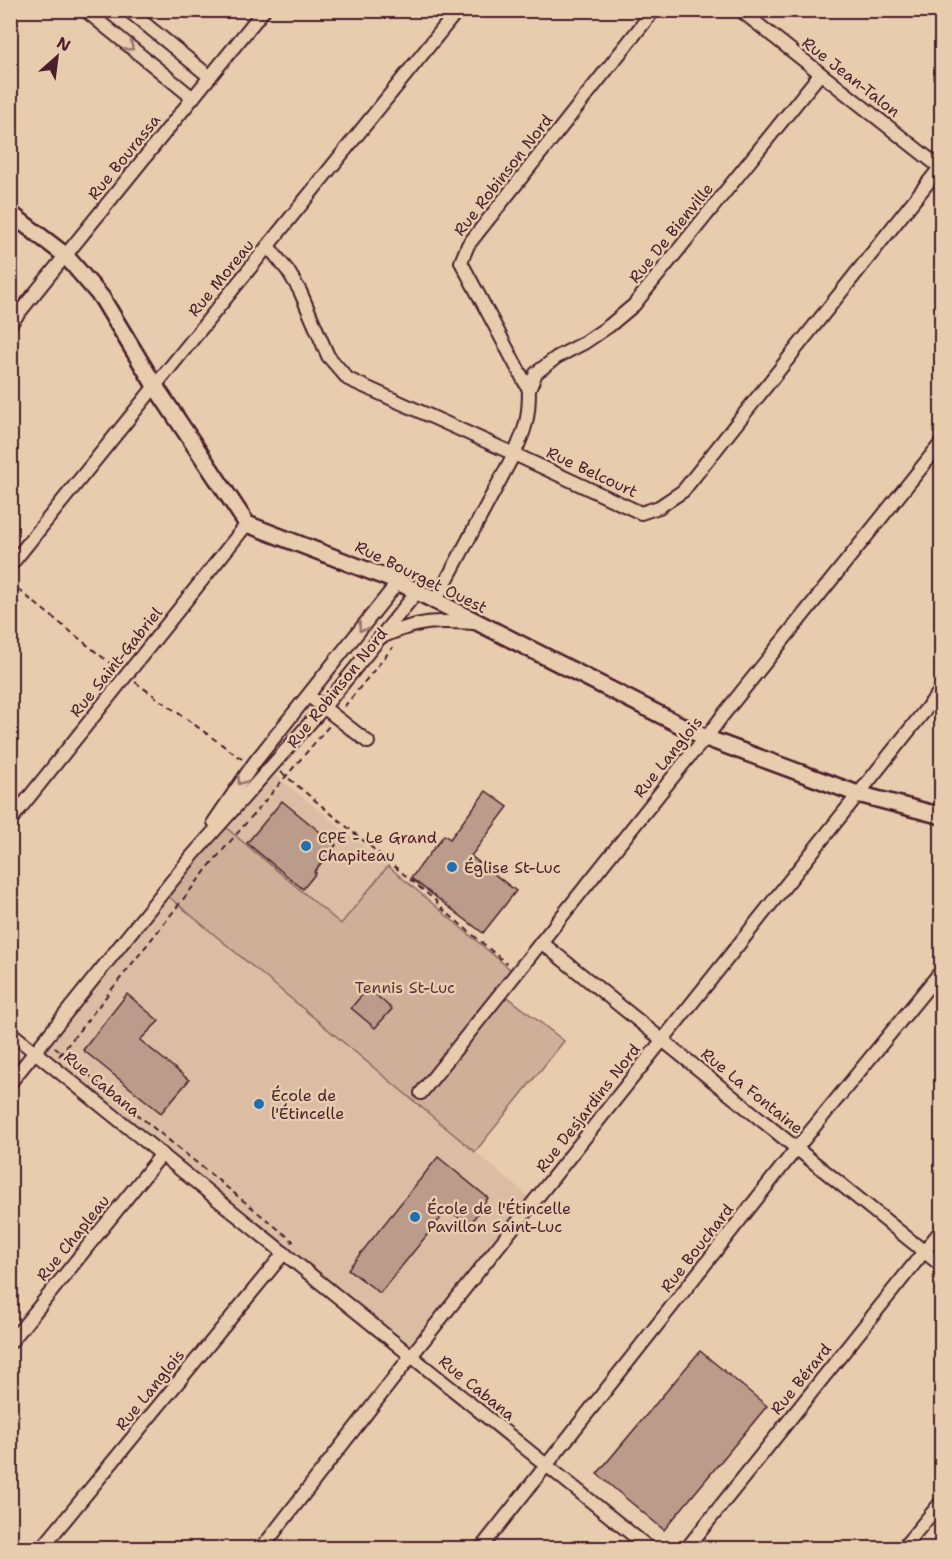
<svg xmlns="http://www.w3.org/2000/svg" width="952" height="1559" font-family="'Shantell Sans',sans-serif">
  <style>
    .built { fill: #dabda3 }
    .green { fill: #ceb099; stroke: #8c6862; stroke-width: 1.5 }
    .building { fill: #bb9b8a; stroke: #4a1f2b; stroke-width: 1.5 }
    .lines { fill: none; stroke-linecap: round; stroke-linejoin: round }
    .minor-casing { stroke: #4a1f2b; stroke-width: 16 }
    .tertiary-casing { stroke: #4a1f2b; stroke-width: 20 }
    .path { stroke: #4a1f2b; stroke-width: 2; stroke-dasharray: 6 4.5; stroke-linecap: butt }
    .minor { stroke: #e7ccae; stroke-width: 12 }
    .tertiary { stroke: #e7ccae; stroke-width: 15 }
    .oneway { stroke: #98766c }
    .poi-dot { fill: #1f6fb2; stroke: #e7ccae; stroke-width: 2 }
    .labels { text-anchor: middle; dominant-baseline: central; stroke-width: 5; stroke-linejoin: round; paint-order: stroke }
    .street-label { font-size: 16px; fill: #4a1f2b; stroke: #e7ccae }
    .poi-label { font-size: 16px; fill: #4a1f2b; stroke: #e7ccae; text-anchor: start }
    .park-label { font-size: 16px; fill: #5e353c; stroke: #e7ccae }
  </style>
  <rect width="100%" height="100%" fill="#e7ccae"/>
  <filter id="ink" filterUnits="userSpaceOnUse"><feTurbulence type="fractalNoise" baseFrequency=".0167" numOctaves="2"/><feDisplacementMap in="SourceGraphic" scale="12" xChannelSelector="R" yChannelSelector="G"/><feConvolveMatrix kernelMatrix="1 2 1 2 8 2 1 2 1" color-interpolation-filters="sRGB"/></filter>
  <g filter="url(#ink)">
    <g class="built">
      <path d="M273,773L388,866L341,924L224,826Z"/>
      <path d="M168,896L534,1201L411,1356L41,1056Z"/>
    </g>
    <path class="green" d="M224,826L341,924L388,866L517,975L504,994L564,1041L475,1152L168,896Z"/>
    <g class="building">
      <path d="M486,791L508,807L471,856L516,891L483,933L411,878L444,835L450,839Z"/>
      <path d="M282,801L336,845L314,872L316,873L303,889L247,843Z"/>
      <path d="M368,988L392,1009L375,1028L351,1008Z"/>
      <path d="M127,994L159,1021L140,1040L189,1080L161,1113L83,1050Z"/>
      <path d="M438,1157L488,1198L469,1226L448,1209L380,1293L348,1269Z"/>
      <path d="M700,1351L767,1406L664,1530L597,1474Z"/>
    </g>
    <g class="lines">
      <defs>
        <g id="minor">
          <path d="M85,10L193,98"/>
          <path d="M128,10L210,77"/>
          <path d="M740,10L942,169"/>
          <path d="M268,246L288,271L300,291L328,356L348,379L514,454L641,513L659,507L683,491L942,165"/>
          <path d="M10,324L264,10"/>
          <path d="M529,390L536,373L557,357L584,343L609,326L634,305L820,74"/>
          <path d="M10,566L458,10"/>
          <path d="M435,602L514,454C526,429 529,417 529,390L461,262L468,245L654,10"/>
          <path d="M384,636C421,620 436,621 475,623"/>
          <path d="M309,696L368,742"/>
          <path d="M10,821L247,524"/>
          <path d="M214,822L254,763L398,582"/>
          <path d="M541,942L942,1266"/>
          <path d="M10,1032L649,1548"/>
          <path d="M10,1083L192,856L324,707L416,593"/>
          <path d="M421,1093L688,758L706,738L723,715L942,442"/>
          <path d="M10,1343L162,1154"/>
          <path d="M42,1548L284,1253"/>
          <path d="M262,1548L411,1356L942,689"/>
          <path d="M481,1548L796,1149L942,970"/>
          <path d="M687,1548L942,1229"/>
          <path d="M903,1548L942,1501"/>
        </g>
        <g id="tertiary">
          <path d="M10,213L65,255L102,298L155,386L247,524L398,582L706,738L858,794L942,816"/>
          <path d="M10,1548H11"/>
        </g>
      </defs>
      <use href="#minor" class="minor-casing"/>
      <use href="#tertiary" class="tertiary-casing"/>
      <g class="path">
        <path d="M10,583L116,668"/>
        <path d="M135,682L242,759"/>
        <path d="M344,707L393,647"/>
        <path d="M281,772L436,901L439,906L507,964"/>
        <path d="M54,1047L293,1241L291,1242"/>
        <path d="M59,1056L211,864L329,726"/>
      </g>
      <use href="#minor" class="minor"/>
      <use href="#tertiary" class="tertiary"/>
    </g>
    <defs><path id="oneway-chevron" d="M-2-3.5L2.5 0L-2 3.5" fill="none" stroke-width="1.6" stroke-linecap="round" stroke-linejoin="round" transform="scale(1.5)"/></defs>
    <g class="oneway">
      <use href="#oneway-chevron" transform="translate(130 47) rotate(39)"/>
      <use href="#oneway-chevron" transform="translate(362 628) rotate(128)"/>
      <use href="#oneway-chevron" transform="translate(241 781) rotate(124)"/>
    </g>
  </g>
  <g class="poi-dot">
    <circle cx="306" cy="846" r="6"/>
    <circle cx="452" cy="867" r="6"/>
    <circle cx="259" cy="1104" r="6"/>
    <circle cx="415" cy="1217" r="6"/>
  </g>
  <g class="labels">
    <g class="street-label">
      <text transform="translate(851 77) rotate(38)">Rue Jean-Talon</text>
      <text transform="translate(124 157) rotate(-51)">Rue Bourassa</text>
      <text transform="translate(503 175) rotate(-52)">Rue Robinson Nord</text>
      <text transform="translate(671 233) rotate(-51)">Rue De Bienville</text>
      <text transform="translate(221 278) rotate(-51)">Rue Moreau</text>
      <text transform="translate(592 472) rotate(25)">Rue Belcourt</text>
      <text transform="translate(421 577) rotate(26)">Rue Bourget Ouest</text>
      <text transform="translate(116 662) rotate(-51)">Rue Saint-Gabriel</text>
      <text transform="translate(337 688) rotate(-51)">Rue Robinson Nord</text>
      <text transform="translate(668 757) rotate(-51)">Rue Langlois</text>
      <text transform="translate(102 1084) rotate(39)">Rue Cabana</text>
      <text transform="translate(752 1091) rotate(39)">Rue La Fontaine</text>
      <text transform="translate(588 1108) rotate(-52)">Rue Desjardins Nord</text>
      <text transform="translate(73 1238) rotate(-51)">Rue Chapleau</text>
      <text transform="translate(697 1248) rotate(-52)">Rue Bouchard</text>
      <text transform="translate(801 1379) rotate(-51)">Rue Bérard</text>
      <text transform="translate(477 1388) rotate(39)">Rue Cabana</text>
      <text transform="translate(150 1390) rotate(-51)">Rue Langlois</text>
    </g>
    <g class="poi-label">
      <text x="318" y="837">CPE - Le Grand<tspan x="318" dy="18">Chapiteau</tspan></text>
      <text x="464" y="867">Église St-Luc</text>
      <text x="271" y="1095">École de<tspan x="271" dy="18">l'Étincelle</tspan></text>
      <text x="427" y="1208">École de l'Étincelle<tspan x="427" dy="18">Pavillon Saint-Luc</tspan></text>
    </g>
    <g class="park-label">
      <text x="405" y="987">Tennis St-Luc</text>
    </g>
  </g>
  <rect width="952" height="1559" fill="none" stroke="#e7ccae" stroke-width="36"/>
  <rect x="18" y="18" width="916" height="1523" fill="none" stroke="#4a1f2b" stroke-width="2" filter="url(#ink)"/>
  <g transform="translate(57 57) rotate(28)" stroke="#e7ccae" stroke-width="4.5" paint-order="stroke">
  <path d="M0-4.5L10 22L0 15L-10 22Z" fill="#4a1f2b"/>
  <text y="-9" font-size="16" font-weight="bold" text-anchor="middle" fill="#4a1f2b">N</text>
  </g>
</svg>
